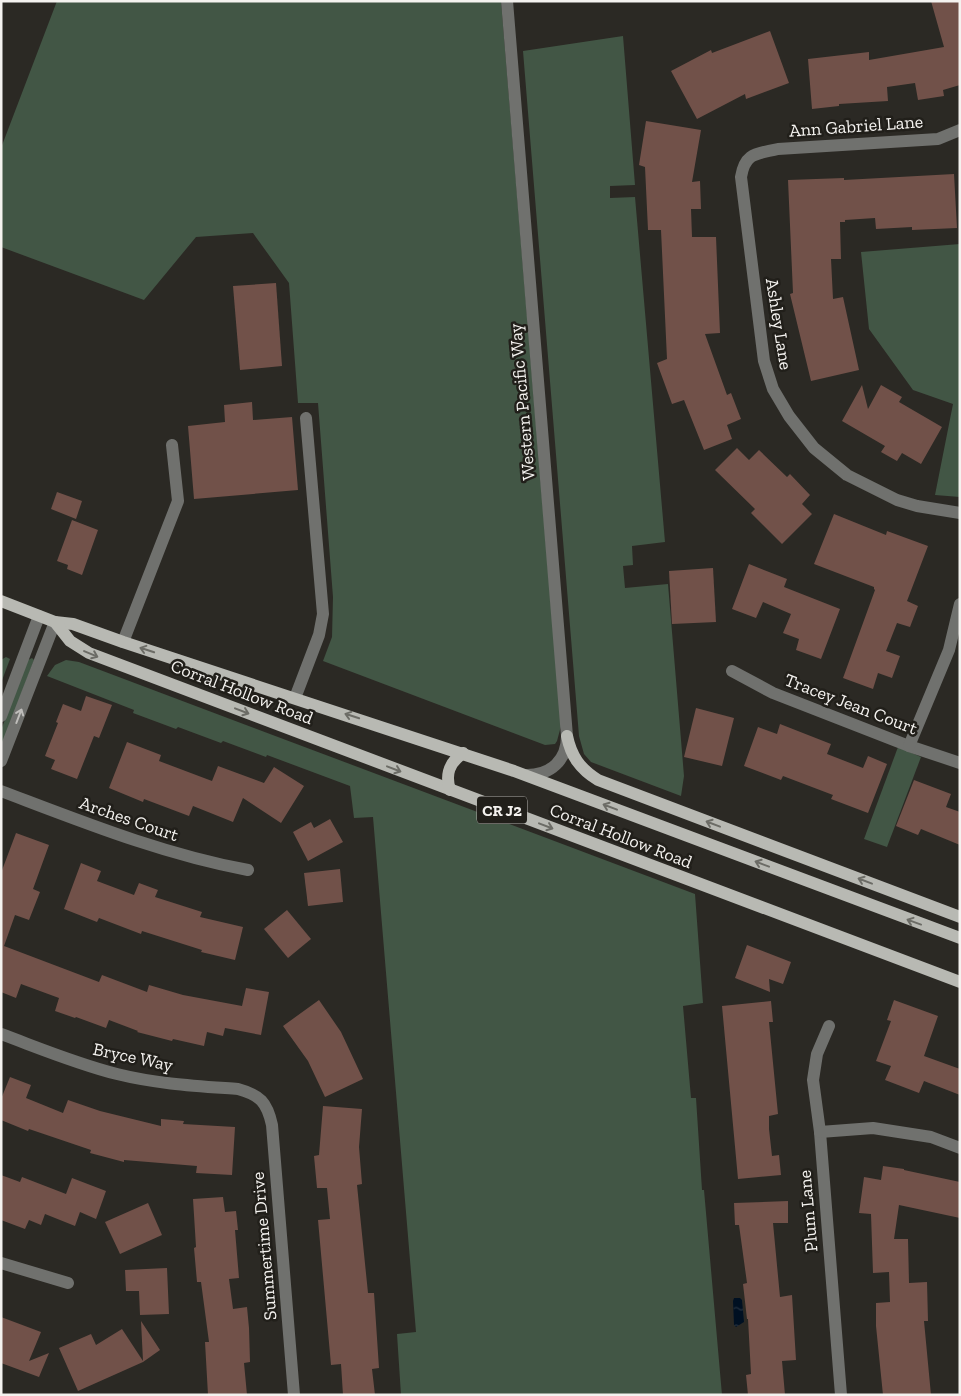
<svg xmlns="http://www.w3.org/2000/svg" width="961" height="1396" font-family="'Zilla Slab',serif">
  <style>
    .green { fill: #425645 }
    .water { fill: url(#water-ripples) }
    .building { fill: #715149 }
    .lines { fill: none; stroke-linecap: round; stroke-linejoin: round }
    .minor { stroke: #70716e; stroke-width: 12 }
    .major { stroke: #b8b9b3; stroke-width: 12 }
    .oneway { stroke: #6c6c66 }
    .oneway2 { stroke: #bfbebb }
    .labels { text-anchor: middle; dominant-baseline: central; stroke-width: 5; stroke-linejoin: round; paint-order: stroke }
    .shield { fill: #211f1a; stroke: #b5b3af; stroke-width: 1 }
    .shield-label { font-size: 16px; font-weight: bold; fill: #f4f2ef }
    .street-label { font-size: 18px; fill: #f4f2ef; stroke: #211f1a }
  </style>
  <defs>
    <pattern id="water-ripples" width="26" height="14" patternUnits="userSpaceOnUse" patternTransform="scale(1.25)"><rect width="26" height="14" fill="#001022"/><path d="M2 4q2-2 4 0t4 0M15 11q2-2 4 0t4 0" fill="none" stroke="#263342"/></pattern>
  </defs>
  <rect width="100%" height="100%" fill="#2b2924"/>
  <g class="green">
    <path d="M57,1H501L561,726L557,741L555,744L545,745L323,661L332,637L333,597L318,403H298L289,283L253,233L196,237L144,300L1,247V148Z"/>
    <path d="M623,36L635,185L610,186V198L635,197L665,542L632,546L633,565L623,566L625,588L668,584L684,776L681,796L591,762L584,754L579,736L523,51Z"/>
    <path d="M960,244V497L935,495L953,404L913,390L869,329L861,252Z"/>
    <path d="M6,657L10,659L1,683V660Z"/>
    <path d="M32,658L34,660L1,748V730L28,660Z"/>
    <path d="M66,660L79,662L695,894L703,1003L683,1006L691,1098H696L702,1190H704L722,1395H401L397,1334L416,1332L373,817L354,818L350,786L267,755L266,757L223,741L221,743L178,727L176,729L133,713L134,710L47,676L55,665Z"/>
    <path d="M898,747L921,757L887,847L864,839Z"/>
  </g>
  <path class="water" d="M734,1298H740L742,1300L744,1322L736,1327L734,1325L733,1301Z"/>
  <g class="building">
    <path d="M931,1H960V85L943,90L944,96L918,100L915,83L887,87L888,101L839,104V106L812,109L808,59L869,52V60L944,47Z"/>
    <path d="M770,31L789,83L746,99L745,94L697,119L671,71L711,50L712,53Z"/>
    <path d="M646,121L701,130L692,182L700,181L701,209H691L692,237H716L720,333L705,334L727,395L731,393L741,419L727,425L732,439L704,450L684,400L672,404L657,363L667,359L661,230H648L645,167L639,165Z"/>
    <path d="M954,174L957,228L912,230V227L876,229L875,218L845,220V222H840L841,259H831L833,299L843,297L859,370L811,381L790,294L793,293L788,180L844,178V180Z"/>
    <path d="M276,283L282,366L240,370L233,286Z"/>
    <path d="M862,385L868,409L881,385L902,397L899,402L942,427L921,464L902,453L897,461L881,452L885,446L842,421Z"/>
    <path d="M252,402L253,420L292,417L298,490L194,499L188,426L225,422L224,405Z"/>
    <path d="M737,448L749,460L759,450L787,477L790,474L810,495L802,504L812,514L782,544L751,513L755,509L715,470Z"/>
    <path d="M57,492L82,501L76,519L51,509Z"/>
    <path d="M834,514L886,535L887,531L928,546L907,601L918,606L910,627L897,623L886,651L900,656L892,678L878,673L873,689L843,678L875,590L874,589V587L814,564Z"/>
    <path d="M72,520L98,530L82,575L67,569L68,565L57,561Z"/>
    <path d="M749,564L787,579L784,587L840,609L821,659L796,650L799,639L783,633L791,614L763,602L756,618L732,609Z"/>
    <path d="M713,568L716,622L672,624L669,571Z"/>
    <path d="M86,696L112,705L99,738L94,736L77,779L51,769L55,760L45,756L58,723L56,722L63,704L81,711Z"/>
    <path d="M696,708L734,718L722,766L684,757Z"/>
    <path d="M780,724L831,744L827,754L863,768L868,756L887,764L868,813L831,799L833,795L783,776L781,780L744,766L758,727L777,734Z"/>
    <path d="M127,742L161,755L159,761L212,781L218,766L264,783L274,767L304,786L281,823L243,798L233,822L193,806L189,816L144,799L143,802L109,788Z"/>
    <path d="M914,780L951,794L946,807L960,812V845L921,829L918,835L896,826Z"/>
    <path d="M330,819L343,842L308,861L293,832L311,822L314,828Z"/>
    <path d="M16,833L49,845L33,889L40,892L29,920L15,915L4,946L99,982L102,975L147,992L149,985L183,995L242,1006L246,988L269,992L261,1035L225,1028L223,1036L207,1032L204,1046L173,1039L172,1041L137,1032L138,1031L109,1020L106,1028L76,1017L75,1018L55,1011L59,998L21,984L16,998L1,992V873Z"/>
    <path d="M81,863L101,871L97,881L134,895L139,883L158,890L155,897L202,912L200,917L243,927L235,960L201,952L202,950L142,931L141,934L99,918L97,922L64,909Z"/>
    <path d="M340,869L343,902L308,906L304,873Z"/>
    <path d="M287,910L311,939L288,958L264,929Z"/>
    <path d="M747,945L791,962L783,984L769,979L770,992L735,978Z"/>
    <path d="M319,1000L341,1032L363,1079L325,1097L308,1061L283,1026Z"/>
    <path d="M894,1000L938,1016L924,1056L960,1069V1095L924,1081L919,1093L885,1080L891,1066L876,1061L891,1021L887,1020Z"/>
    <path d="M771,1001L773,1022H769L778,1114L769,1116V1129L772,1156L779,1155L781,1175L738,1179L722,1006Z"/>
    <path d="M10,1077L31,1085L26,1098L63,1113L68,1100L100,1111L161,1126V1119L184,1121L183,1124L235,1127L232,1175L196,1173L197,1166L124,1160V1162L90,1153L91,1150L29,1129L28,1131L1,1120V1099Z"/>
    <path d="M323,1106L362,1109L359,1147L362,1184L357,1185L368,1293H374L379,1368L372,1369L375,1395H343L341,1364L331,1365L318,1220L330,1219L327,1188H317L314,1156L319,1155Z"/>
    <path d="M883,1166L904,1169V1170L960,1182V1218L899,1205L894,1239H908L909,1283L927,1282L928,1321H924L931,1395H883L876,1326V1303L890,1302L889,1272L873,1273L871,1214L859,1213L864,1177L881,1180Z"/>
    <path d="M1,1175L20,1182L22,1177L66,1194L72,1178L106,1191L96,1219L80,1212L75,1226L45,1214L41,1225L29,1220L25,1229L1,1220Z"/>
    <path d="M223,1197L225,1212L236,1211L238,1230H235L239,1278L229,1279L233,1309L247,1307L249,1328L250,1362L244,1363L247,1395H208L205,1342H209L201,1282H197L194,1248L196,1247L193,1199Z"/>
    <path d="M788,1201V1223H773L780,1297L792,1295L796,1360L782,1361L785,1395H748L746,1375L751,1374L748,1319H747L743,1284L747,1283L739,1225H735L734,1203Z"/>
    <path d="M148,1203L162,1235L120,1254L105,1222Z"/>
    <path d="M167,1268L169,1314L140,1315L139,1291H126L125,1270Z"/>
    <path d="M1,1317L41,1332L29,1361L49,1353L39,1377L1,1363Z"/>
    <path d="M141,1321L160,1350L143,1362L78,1391L59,1348L91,1334L96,1345L122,1329L143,1361Z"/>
  </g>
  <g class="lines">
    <g class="minor">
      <path d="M507,1L567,736C567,760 551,775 527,775"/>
      <path d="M960,130L938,139L778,149C757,154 745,152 741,177L764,361L773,389L789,416L814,448L847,475L897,500L917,506L960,513"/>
      <path d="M123,642L178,501L172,445"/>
      <path d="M732,671L773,693L909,746L960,763"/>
      <path d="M295,698L319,635L323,614L306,418"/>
      <path d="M1,716L39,616"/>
      <path d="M909,746L949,650L960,604"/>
      <path d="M1,761L55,622"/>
      <path d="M1,791C83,822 162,854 248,870"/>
      <path d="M829,1026L817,1054L813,1080L820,1132L841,1395"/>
      <path d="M1,1034C39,1048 77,1064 117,1074C157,1084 197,1086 238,1089C260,1095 267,1102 272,1125L294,1395"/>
      <path d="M820,1132L873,1128L931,1137L960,1148"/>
      <path d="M1,1263L68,1283"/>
    </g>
    <g class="major">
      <path d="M1,601L55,622L73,624L123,642L514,771L960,938"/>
      <path d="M55,622L70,641L89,653L960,982"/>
      <path d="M567,736C571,756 580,769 598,780L960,917"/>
      <path d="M450,790C445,774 449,763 463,753"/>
    </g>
  </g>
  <defs><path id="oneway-shaft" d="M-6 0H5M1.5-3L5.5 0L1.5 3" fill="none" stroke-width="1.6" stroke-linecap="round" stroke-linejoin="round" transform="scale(1.25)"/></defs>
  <g class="oneway">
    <use href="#oneway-shaft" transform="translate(147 650) rotate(-162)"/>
    <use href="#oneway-shaft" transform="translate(91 654) rotate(23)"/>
    <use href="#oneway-shaft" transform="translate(242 711) rotate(21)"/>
    <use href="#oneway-shaft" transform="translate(352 716) rotate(-162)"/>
    <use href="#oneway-shaft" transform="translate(394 769) rotate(21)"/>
    <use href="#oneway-shaft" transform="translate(610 807) rotate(-159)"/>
    <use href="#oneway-shaft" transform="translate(713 824) rotate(-159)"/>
    <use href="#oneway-shaft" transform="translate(546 826) rotate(21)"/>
    <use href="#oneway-shaft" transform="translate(762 864) rotate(-159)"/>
    <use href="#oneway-shaft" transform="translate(865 881) rotate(-159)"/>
    <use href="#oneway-shaft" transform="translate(914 922) rotate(-160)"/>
  </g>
  <use class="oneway2" href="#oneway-shaft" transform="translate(19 716) rotate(-69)"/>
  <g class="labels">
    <rect class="shield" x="477" y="796.5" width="50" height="27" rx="4"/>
    <g class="shield-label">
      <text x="502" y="810">CR J2</text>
    </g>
    <g class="street-label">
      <text transform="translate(856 126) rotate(-4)">Ann Gabriel Lane</text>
      <text transform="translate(779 324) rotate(81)">Ashley Lane</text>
      <text transform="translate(522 402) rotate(-95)">Western Pacific Way</text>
      <text transform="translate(242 692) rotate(21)">Corral Hollow Road</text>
      <text transform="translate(851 704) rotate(21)">Tracey Jean Court</text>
      <text transform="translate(129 819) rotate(19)">Arches Court</text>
      <text transform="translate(621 836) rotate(21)">Corral Hollow Road</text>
      <text transform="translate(133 1057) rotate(12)">Bryce Way</text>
      <text transform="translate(808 1211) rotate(-95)">Plum Lane</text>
      <text transform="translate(264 1246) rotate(-95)">Summertime Drive</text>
    </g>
  </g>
  <rect width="961" height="1396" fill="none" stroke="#f4f2ef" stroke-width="5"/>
</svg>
